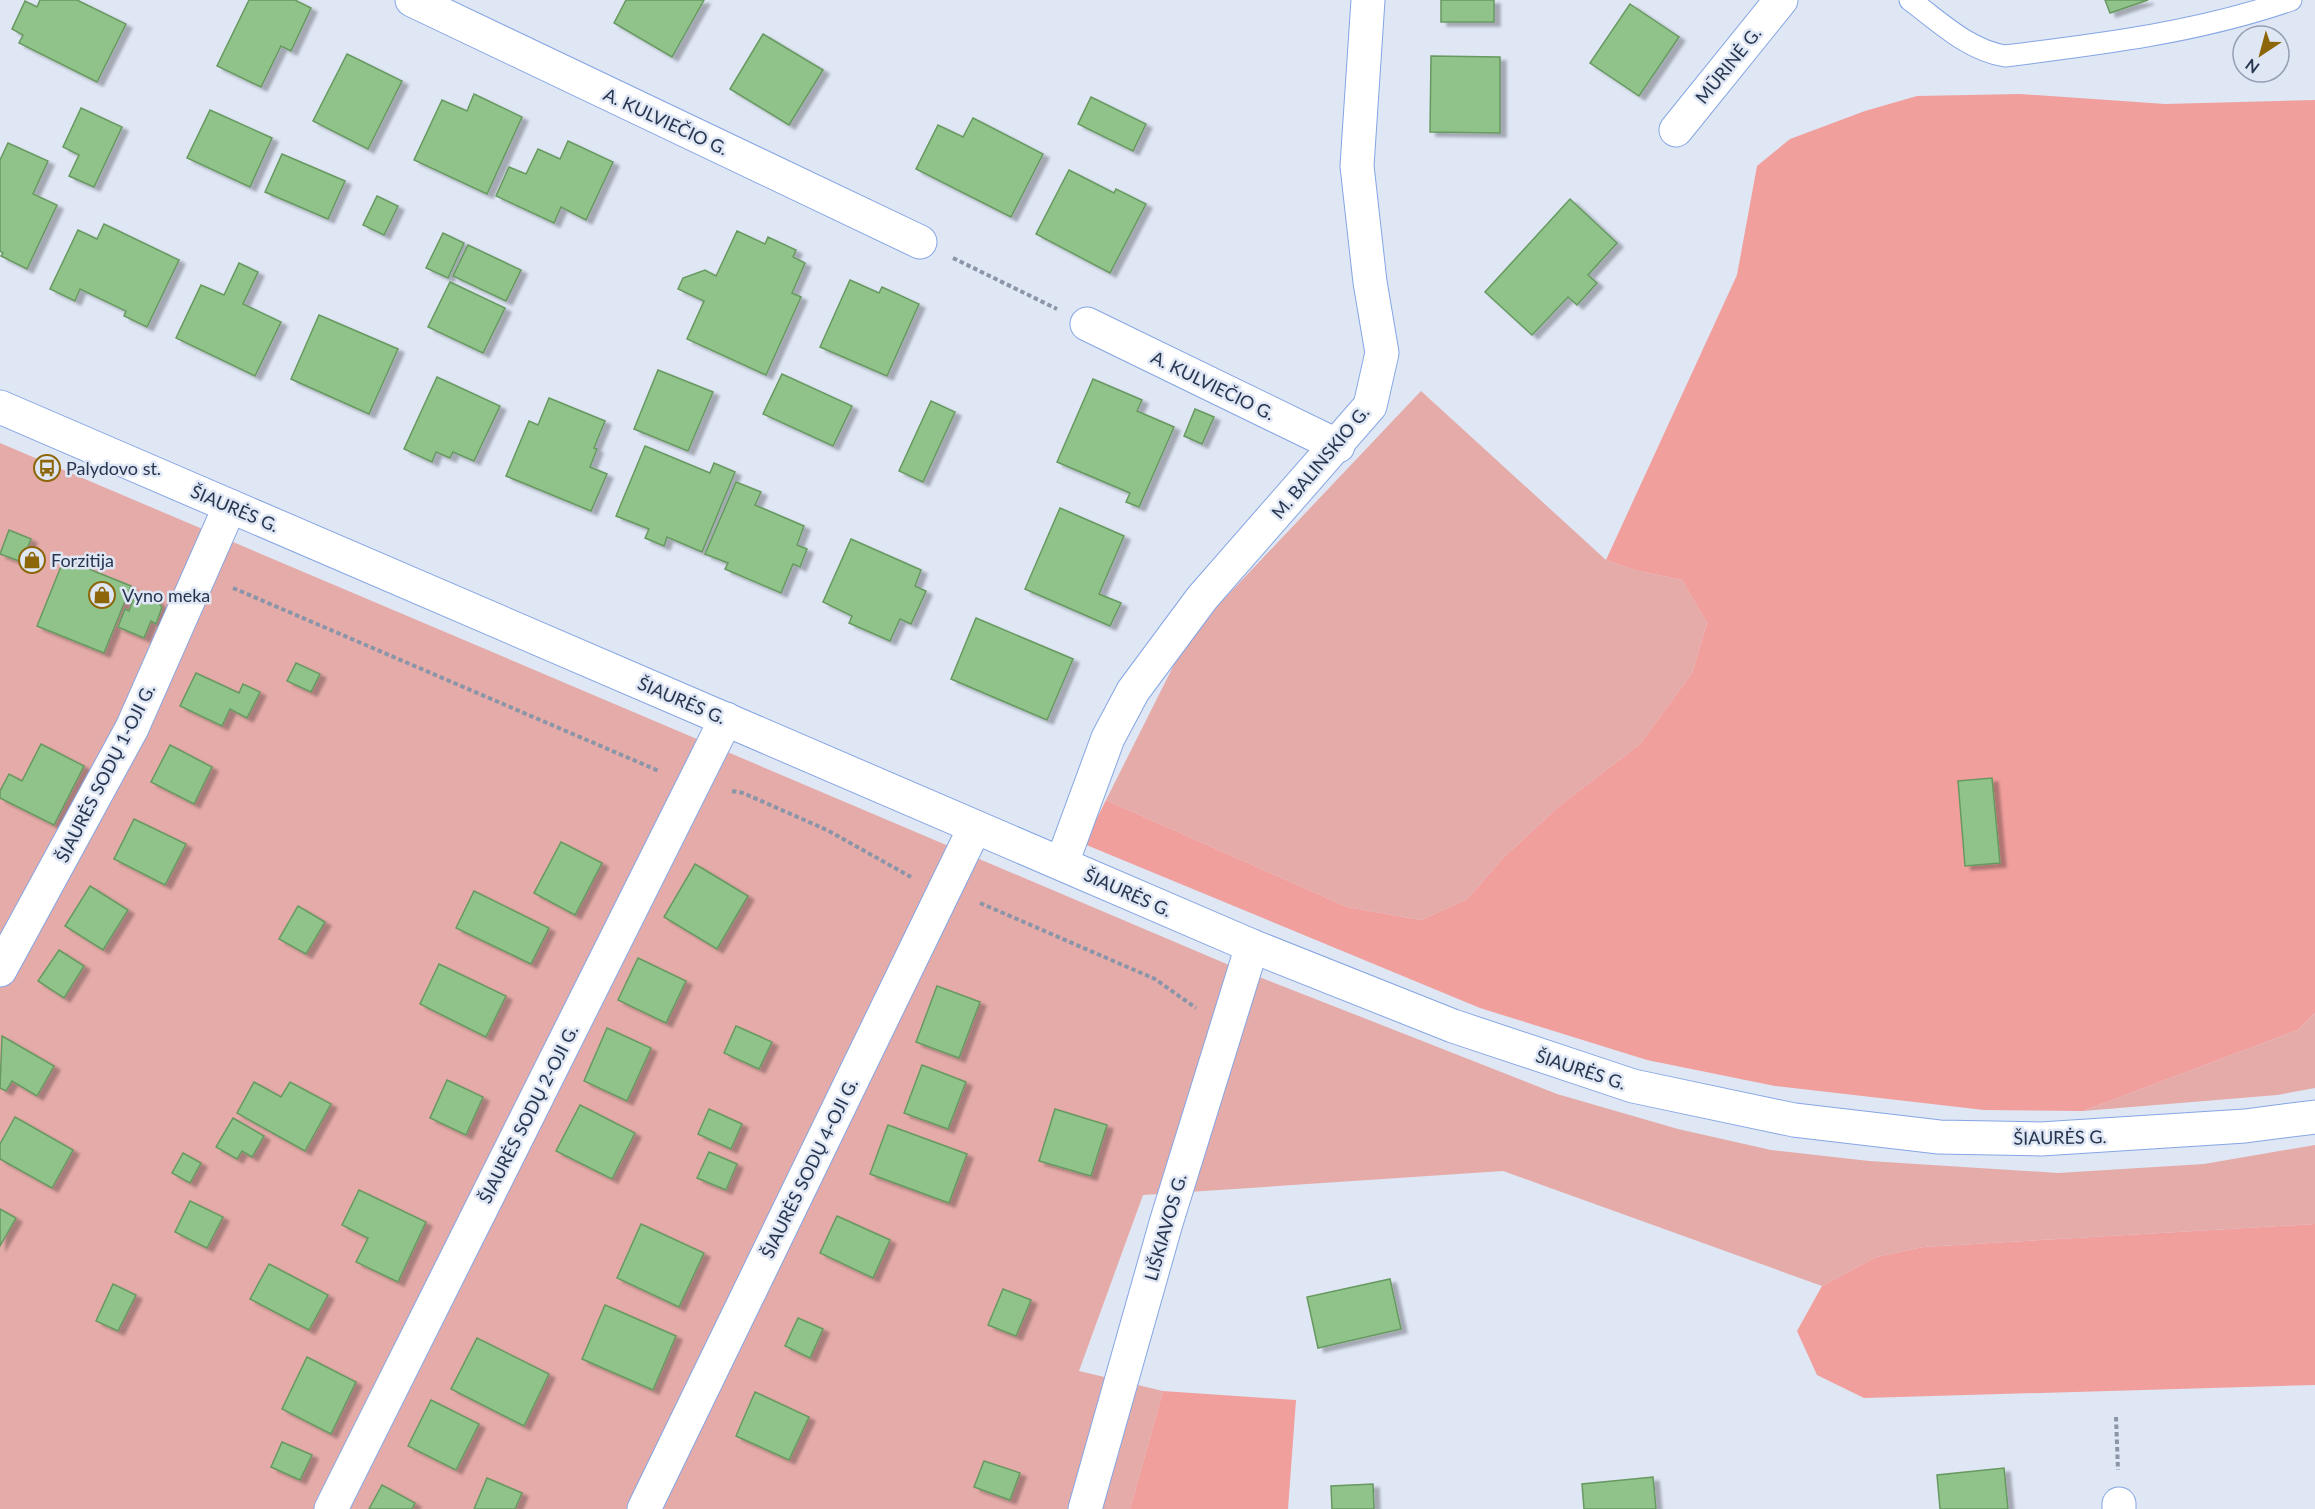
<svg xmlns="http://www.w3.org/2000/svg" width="2315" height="1509" font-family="Lato,sans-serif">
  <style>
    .green { fill: #e5aba8 }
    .forest { fill: #f09f9c }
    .building { fill: #8fc389; stroke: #679961; stroke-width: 1.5; filter: url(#shadow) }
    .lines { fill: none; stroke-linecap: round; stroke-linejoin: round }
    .lane-casing { stroke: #85a6e4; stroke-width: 23 }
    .street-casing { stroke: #85a6e4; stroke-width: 35 }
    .secondary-casing { stroke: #85a6e4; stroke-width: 35 }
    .path { stroke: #8b95a8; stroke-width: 4; stroke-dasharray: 4.5 3; stroke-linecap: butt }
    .lane { stroke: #fff; stroke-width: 21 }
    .street { stroke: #fff; stroke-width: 33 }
    .secondary { stroke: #fff; stroke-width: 33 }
    .labels { text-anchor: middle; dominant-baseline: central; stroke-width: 5; stroke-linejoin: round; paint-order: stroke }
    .street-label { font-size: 18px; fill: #27354f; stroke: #dfe6f4 }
    .poi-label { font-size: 18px; fill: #27354f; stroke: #dfe6f4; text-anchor: start }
  </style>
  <defs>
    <filter id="shadow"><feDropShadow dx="6" dy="4" stdDeviation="1.5" flood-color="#0004"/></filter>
  </defs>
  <rect width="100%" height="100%" fill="#dfe6f4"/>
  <g class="green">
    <path d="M1421,391L1606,560L1634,570L1682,580L1707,623L1692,673L1640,744L1558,807L1504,857L1467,899L1421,920L1347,907L1106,800L1188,637Z"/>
    <path d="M0,443L1229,965L1557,1094L1678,1129L1771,1150L1869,1161L2058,1173L2204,1164L2315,1145V1224L1923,1247L1876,1257L1822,1286L1503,1171L1143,1195L1079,1371L1163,1391L1130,1509H0Z"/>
    <path d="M2315,1013V1088L2277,1095L2083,1111L2298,1030Z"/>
  </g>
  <g class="forest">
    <path d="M2020,94L2165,104L2315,100V1013L2298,1030L2083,1111L1984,1110L1775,1086L1647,1060L1480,1008L1084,844L1106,800L1347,907L1421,920L1467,899L1504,857L1558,807L1640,744L1692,673L1707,623L1682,580L1634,570L1606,560L1737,275L1757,166L1790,139L1865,111L1917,96Z"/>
    <path d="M2315,1224V1385L1864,1398L1817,1375L1797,1331L1822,1286L1876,1257L1923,1247Z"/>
    <path d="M1163,1391L1296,1400L1288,1509H1130Z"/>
  </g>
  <g class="building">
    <path d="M40,0H77L126,24L97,82L19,43L23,35L12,29L25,1L37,7Z"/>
    <path d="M249,0H295L311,8L291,51L281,46L261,87L217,66Z"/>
    <path d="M626,0H704L672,57L614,23Z"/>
    <rect x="1441" y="0" width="53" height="22"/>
    <path d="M2105,0H2148L2110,13Z"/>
    <path d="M1630,4L1679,37L1639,96L1590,63Z"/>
    <path d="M763,34L823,70L789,125L730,89Z"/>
    <path d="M347,54L402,81L368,149L313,121Z"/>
    <path d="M1431,56L1500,57V133L1430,132Z"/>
    <path d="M474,94L522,117L487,194L414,160L442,100L467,111Z"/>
    <path d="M1091,97L1146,124L1133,151L1078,124Z"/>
    <path d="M81,108L122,127L94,187L69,176L79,155L63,147Z"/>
    <path d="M210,110L272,138L250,187L187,158Z"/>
    <path d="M973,118L1043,154L1011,217L916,169L938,125L963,137Z"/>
    <path d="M568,141L613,162L586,220L561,207L554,223L496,196L509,167L526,174L538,149L560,159Z"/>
    <path d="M8,143L48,161L33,194L57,205L27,269L1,256L3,253L0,251V160Z"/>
    <path d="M282,154L345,181L328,219L265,192Z"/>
    <path d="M1069,170L1114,193L1116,189L1146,204L1110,273L1036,234Z"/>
    <path d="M377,196L398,206L384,235L363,225Z"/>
    <path d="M1570,199L1617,243L1588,275L1597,283L1577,305L1568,297L1532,335L1485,292Z"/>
    <path d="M104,224L179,260L147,327L124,316L126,311L80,289L75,301L50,289L78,230L97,239Z"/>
    <path d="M737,231L765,244L768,237L796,250L793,257L805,263L792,293L801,297L766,375L687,339L704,301L678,289L683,278L705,270L716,276Z"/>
    <path d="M443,233L464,243L448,278L426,268Z"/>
    <path d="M468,245L521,270L506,301L453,276Z"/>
    <path d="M239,263L258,272L243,304L281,322L255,376L176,338L201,285L224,295Z"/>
    <path d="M850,280L879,293L882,287L919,304L887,376L820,347Z"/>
    <path d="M450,282L505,308L483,353L428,327Z"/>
    <path d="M319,315L398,349L369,414L291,379Z"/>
    <path d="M658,370L713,392L688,451L634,429Z"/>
    <path d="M782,374L852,406L833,446L763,414Z"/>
    <path d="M437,377L500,406L474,461L453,452L450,458L436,452L432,462L404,449Z"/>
    <path d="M1093,379L1142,400L1137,411L1174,427L1139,507L1126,502L1130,493L1057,462Z"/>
    <path d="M549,398L605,421L594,448L597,449L590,467L607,474L591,511L506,476L529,421L538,425Z"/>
    <path d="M931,401L955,412L923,482L899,471Z"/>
    <path d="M1195,409L1214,417L1202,444L1184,436Z"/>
    <path d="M645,446L710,473L714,463L735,472L702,552L667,537L664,546L645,538L649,529L616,516Z"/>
    <path d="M736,482L761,492L755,505L804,526L797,545L807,549L800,567L793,564L781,593L725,569L728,563L705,554Z"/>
    <path d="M1060,508L1124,536L1099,594L1121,603L1110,626L1025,589Z"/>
    <path d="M9,530L31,539L22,562L0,554Z"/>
    <path d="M851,539L921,570L915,586L926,591L911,624L900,619L890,641L849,623L852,616L823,602Z"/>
    <path d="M64,559L131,586L104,653L37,626Z"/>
    <path d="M142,594L155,599L162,607L156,624L151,621L144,638L118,627L125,609L129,611L134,597Z"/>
    <path d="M976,618L1073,659L1047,720L951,679Z"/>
    <path d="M296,663L320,674L311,692L287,681Z"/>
    <path d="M196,673L239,693L243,684L260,692L247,718L230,709L222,726L180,706Z"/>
    <path d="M41,744L84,766L54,825L0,798V791L9,774L22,781Z"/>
    <path d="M170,745L212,767L194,804L151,782Z"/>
    <path d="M1992,778L2000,863L1965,866L1958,781Z"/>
    <path d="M134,819L186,844L165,885L114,859Z"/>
    <path d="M561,842L602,863L575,915L534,893Z"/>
    <path d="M695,864L748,896L717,949L664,917Z"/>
    <path d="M90,886L128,910L103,950L65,926Z"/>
    <path d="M474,891L549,928L531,964L456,928Z"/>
    <path d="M298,906L325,922L306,954L279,939Z"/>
    <path d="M59,950L84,966L64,998L38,981Z"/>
    <path d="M638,958L686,981L666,1023L618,1000Z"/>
    <path d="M439,964L506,996L486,1037L420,1004Z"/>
    <path d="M937,986L980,1002L959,1058L916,1042Z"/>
    <path d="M736,1026L772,1042L759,1069L724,1053Z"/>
    <path d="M607,1028L651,1048L627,1101L584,1081Z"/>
    <path d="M2,1036L54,1066L37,1096L12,1081L6,1091L0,1088Z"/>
    <path d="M922,1065L966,1082L948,1129L904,1113Z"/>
    <path d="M447,1080L483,1097L466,1135L430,1118Z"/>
    <path d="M254,1082L281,1097L290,1082L331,1104L305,1151L237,1113Z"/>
    <path d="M580,1105L635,1133L612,1179L556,1151Z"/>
    <path d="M709,1109L742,1124L731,1149L698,1134Z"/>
    <path d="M1055,1109L1107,1125L1091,1176L1039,1161Z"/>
    <path d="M15,1117L73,1150L52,1188L0,1159V1144Z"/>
    <path d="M233,1118L264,1136L252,1157L242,1151L237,1159L216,1147Z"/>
    <path d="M888,1125L967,1154L949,1203L870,1174Z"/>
    <path d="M709,1152L737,1164L726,1190L697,1178Z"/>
    <path d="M183,1153L201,1163L190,1183L172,1173Z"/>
    <path d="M359,1190L426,1222L398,1282L356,1262L368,1238L342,1225Z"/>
    <path d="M190,1201L223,1217L207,1248L175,1232Z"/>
    <path d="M0,1209L16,1218L0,1246Z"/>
    <path d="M837,1216L890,1240L873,1278L820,1253Z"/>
    <path d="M641,1224L704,1253L679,1307L617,1278Z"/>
    <path d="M269,1264L328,1295L309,1330L250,1299Z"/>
    <path d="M1390,1279L1401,1329L1318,1348L1307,1297Z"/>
    <path d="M113,1284L136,1295L118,1331L96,1321Z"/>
    <path d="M1003,1289L1031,1300L1016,1336L988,1325Z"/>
    <path d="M605,1305L676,1336L653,1390L582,1359Z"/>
    <path d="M798,1318L823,1329L810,1358L785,1346Z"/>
    <path d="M477,1338L549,1374L524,1426L451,1389Z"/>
    <path d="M307,1357L356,1382L331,1434L282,1409Z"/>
    <path d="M755,1392L809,1417L789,1460L736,1436Z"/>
    <path d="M431,1400L479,1424L456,1470L408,1446Z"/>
    <path d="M282,1442L312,1455L300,1480L271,1467Z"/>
    <path d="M984,1461L1020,1473L1010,1500L974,1487Z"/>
    <path d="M2004,1468L2008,1509H1940L1937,1475Z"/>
    <path d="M1653,1477L1656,1509H1584L1582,1484Z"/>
    <path d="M487,1478L522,1493L515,1509H474Z"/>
    <path d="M1373,1484L1374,1509H1332L1331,1486Z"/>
    <path d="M382,1485L415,1503L412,1509H369Z"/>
  </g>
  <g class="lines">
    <defs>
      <path id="lane" d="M1910,0C1940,22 1968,50 2005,56C2102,44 2199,32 2291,0"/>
      <g id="street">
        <path d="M412,0L920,242"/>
        <path d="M1676,130L1781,0"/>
        <path d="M1087,324L1338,446"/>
        <path d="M1062,863L1108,738L1133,691L1202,598L1370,406L1382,353L1370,282L1357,166L1368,0"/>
        <path d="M0,970L132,728L230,506"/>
        <path d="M2119,1504V1509"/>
        <path d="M331,1509L726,719"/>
        <path d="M644,1509L975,827"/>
        <path d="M1085,1509L1166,1223L1252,946"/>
      </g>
      <path id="secondary" d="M0,407L1252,946L1453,1026L1633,1086L1794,1120L1939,1137L2041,1139L2245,1126L2315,1117"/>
    </defs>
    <use href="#lane" class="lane-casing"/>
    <use href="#street" class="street-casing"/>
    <use href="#secondary" class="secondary-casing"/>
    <g class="path">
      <path d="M953,258L1057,309"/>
      <path d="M233,588L659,771"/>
      <path d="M732,791L743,793L827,830L911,877"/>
      <path d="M980,903L1155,979L1196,1008"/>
      <path d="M2116,1417L2118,1470"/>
    </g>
    <use href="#lane" class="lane"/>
    <use href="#street" class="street"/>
    <use href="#secondary" class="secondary"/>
  </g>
  <defs>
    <symbol id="bus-ring" viewBox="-11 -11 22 22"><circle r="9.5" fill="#dfe6f4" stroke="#8c6608" stroke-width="1.5"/><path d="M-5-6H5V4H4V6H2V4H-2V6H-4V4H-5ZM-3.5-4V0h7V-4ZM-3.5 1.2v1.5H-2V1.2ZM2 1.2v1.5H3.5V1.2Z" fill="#8c6608"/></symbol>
    <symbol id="shop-ring" viewBox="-11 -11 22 22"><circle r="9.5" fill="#dfe6f4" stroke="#8c6608" stroke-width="1.5"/><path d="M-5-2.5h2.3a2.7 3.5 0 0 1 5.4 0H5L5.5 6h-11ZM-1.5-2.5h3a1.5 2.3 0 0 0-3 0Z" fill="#8c6608"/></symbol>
  </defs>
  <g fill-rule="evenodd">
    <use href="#bus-ring" x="32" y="453" width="30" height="30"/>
    <use href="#shop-ring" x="17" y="545" width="30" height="30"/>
    <use href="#shop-ring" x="87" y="580" width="30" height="30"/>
  </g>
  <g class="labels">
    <g class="street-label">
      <text transform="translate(1728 65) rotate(-51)">MŪRINĖ G.</text>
      <text transform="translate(666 121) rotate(25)">A. KULVIEČIO G.</text>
      <text transform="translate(1213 385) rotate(26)">A. KULVIEČIO G.</text>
      <text transform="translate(1320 462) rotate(-50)">M. BALINSKIO G.</text>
      <text transform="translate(235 508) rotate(23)">ŠIAURĖS G.</text>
      <text transform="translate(682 700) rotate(23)">ŠIAURĖS G.</text>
      <text transform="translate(105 773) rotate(-63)">ŠIAURĖS SODŲ 1-OJI G.</text>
      <text transform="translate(1128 892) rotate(24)">ŠIAURĖS G.</text>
      <text transform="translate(1581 1069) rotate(18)">ŠIAURĖS G.</text>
      <text transform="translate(528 1114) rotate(-63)">ŠIAURĖS SODŲ 2-OJI G.</text>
      <text transform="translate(2060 1137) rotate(-1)">ŠIAURĖS G.</text>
      <text transform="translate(809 1168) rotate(-64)">ŠIAURĖS SODŲ 4-OJI G.</text>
      <text transform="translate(1165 1227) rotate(-74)">LIŠKIAVOS G.</text>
    </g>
    <g class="poi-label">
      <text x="66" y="468">Palydovo st.</text>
      <text x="51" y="560">Forzitija</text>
      <text x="122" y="595">Vyno meka</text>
    </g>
  </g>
  <g transform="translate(2261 54) rotate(216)"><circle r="28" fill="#dfe6f4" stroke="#959fb2" stroke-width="1.5"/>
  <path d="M0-4.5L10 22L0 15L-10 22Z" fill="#8c6608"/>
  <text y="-9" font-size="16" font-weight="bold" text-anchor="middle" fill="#27354f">N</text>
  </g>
</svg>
